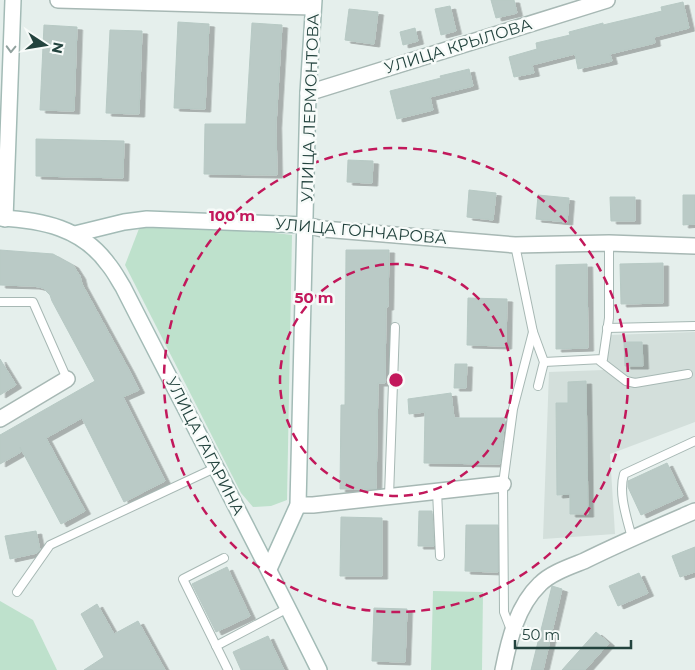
<svg xmlns="http://www.w3.org/2000/svg" width="695" height="670" font-family="Montserrat,sans-serif">
  <style>
    .built { fill: #d3dfdb }
    .green { fill: #bee1cc }
    .building { fill: #bacac6; stroke: #b7c9c4; filter: url(#shadow) }
    .lines { fill: none; stroke-linecap: round; stroke-linejoin: round }
    .lane-casing { stroke: #a7b8b4; stroke-width: 10 }
    .street-casing { stroke: #a7b8b4; stroke-width: 18 }
    .secondary-casing { stroke: #a3bbb6; stroke-width: 18 }
    .lane { stroke: #fff; stroke-width: 8 }
    .street { stroke: #fff; stroke-width: 15 }
    .secondary { stroke: #fff; stroke-width: 15 }
    .oneway { stroke: #91a19e }
    .ring { fill: none; stroke: #c2185b; stroke-width: 2.5; stroke-dasharray: 9 6 }
    .labels { text-anchor: middle; dominant-baseline: central; stroke-width: 5; stroke-linejoin: round; paint-order: stroke }
    .street-label { font-size: 16px; fill: #23433e; stroke: #f7fbf9 }
    .centre { fill: #c2185b; stroke: #f7fbf9; stroke-width: 2.5 }
    .ring-label { font-size: 15px; text-anchor: middle; font-weight: bold; fill: #c2185b; stroke: #f7fbf9; stroke-width: 5; stroke-linejoin: round; paint-order: stroke }
  </style>
  <defs>
    <filter id="shadow"><feDropShadow dx="5.5" dy="3" stdDeviation="0" flood-color="#0004"/></filter>
  </defs>
  <rect width="100%" height="100%" fill="#e5efec"/>
  <path class="built" d="M695,332V422L610,454L615,534L543,539L549,372L604,370L610,335Z"/>
  <g class="green">
    <path d="M140,226L227,227L292,235L287,500L271,506L253,507L241,493L125,265Z"/>
    <path d="M433,591L483,592L482,670H431Z"/>
    <path d="M0,601L33,620L57,670H0Z"/>
  </g>
  <g class="building">
    <path d="M491,0H514L517,13L496,18Z"/>
    <path d="M683,2L689,28L654,37L655,43L610,54L612,61L578,69L575,54L532,65L534,73L514,77L509,57L537,49L536,43L570,35L569,32L603,23V25L662,11L661,7Z"/>
    <path d="M450,6L456,31L441,35L435,9Z"/>
    <path d="M349,9L378,12L374,44L345,40Z"/>
    <path d="M178,22L209,24L205,109L174,108Z"/>
    <path d="M252,23L282,25L276,125L277,175L204,174L205,124H246Z"/>
    <path d="M44,25L77,27L74,111L40,110Z"/>
    <path d="M415,28L418,41L403,45L400,32Z"/>
    <path d="M110,30L142,31L139,114L106,113Z"/>
    <path d="M469,69L473,86L430,97L433,110L397,119L390,91L441,78L440,76Z"/>
    <path d="M36,139L124,141L123,178L36,176Z"/>
    <path d="M348,160L373,161L372,183L347,182Z"/>
    <path d="M469,190L496,193L493,220L467,217Z"/>
    <path d="M538,195L569,198L567,222L536,219Z"/>
    <path d="M683,195H695V224L683,225Z"/>
    <path d="M610,197H635V221H611Z"/>
    <path d="M0,250L53,254L73,265L80,276L82,284L129,370L139,390L123,397L165,481L124,502L82,418L46,438L85,511L61,524L20,447L21,452L0,464V435L95,381L52,301L50,295L43,288L34,286L0,285Z"/>
    <path d="M346,250H389L388,307H386L385,383H378L376,489H340L341,405H345Z"/>
    <path d="M663,263V303L621,304L620,264Z"/>
    <path d="M587,264L588,348L556,349V265Z"/>
    <path d="M468,298L507,299L506,346L467,345Z"/>
    <path d="M624,342H642L643,366H625Z"/>
    <path d="M0,359L16,385L0,395Z"/>
    <path d="M455,364H467L466,388H454Z"/>
    <path d="M586,381L588,514H570V494L557,495L556,403H568V382Z"/>
    <path d="M451,393L454,418H505L500,464L424,463L425,412L409,414L408,399Z"/>
    <path d="M667,463L683,496L641,515L628,487V481Z"/>
    <path d="M419,511H432L434,546H418Z"/>
    <path d="M341,517L382,518V576H340Z"/>
    <path d="M466,525H498V572L465,571Z"/>
    <path d="M36,531L40,550L37,553L10,559L5,536Z"/>
    <path d="M695,547V572L680,577L672,556Z"/>
    <path d="M227,567L250,616L216,632L192,584Z"/>
    <path d="M639,573L648,593L618,606L609,586Z"/>
    <path d="M552,586L562,589L543,670H531Z"/>
    <path d="M97,604L114,634L138,621L165,670H84L104,657L81,614Z"/>
    <path d="M374,608L407,609L405,662L372,661Z"/>
    <path d="M596,632L609,643L585,670H562Z"/>
    <path d="M268,636L284,670H241L233,652Z"/>
  </g>
  <g class="lines">
    <defs>
      <g id="lane">
        <path d="M515,245L533,332L544,362L538,386"/>
        <path d="M0,302H33L67,379"/>
        <path d="M607,328L695,326"/>
        <path d="M600,361L626,381L635,383L688,374"/>
        <path d="M544,362L603,359L609,318V243"/>
        <path d="M437,491L440,556"/>
        <path d="M389,496L395,327"/>
        <path d="M632,538C627,518 618,494 624,474L695,441"/>
        <path d="M224,558L183,579L228,670"/>
        <path d="M17,592L50,545L215,468"/>
        <path d="M511,630L504,612L503,484L513,409L533,332"/>
        <path d="M216,646L288,608"/>
      </g>
      <g id="street">
        <path d="M58,0L313,7"/>
        <path d="M308,93L607,0"/>
        <path d="M305,225L323,229L515,245L609,243L695,246"/>
        <path d="M0,419L67,379"/>
        <path d="M298,505H313L503,484"/>
        <path d="M503,670C509,640 517,606 540,584C551,573 569,567 584,561C620,543 658,527 695,511"/>
      </g>
      <g id="secondary">
        <path d="M0,218C42,220 82,228 108,264C114,271 118,279 123,287C188,415 255,541 319,670"/>
        <path d="M5,219L13,0"/>
        <path d="M75,234L124,222L147,219L305,225"/>
        <path d="M269,569L298,505L308,93L314,0"/>
      </g>
    </defs>
    <use href="#lane" class="lane-casing"/>
    <use href="#street" class="street-casing"/>
    <use href="#secondary" class="secondary-casing"/>
    <use href="#lane" class="lane"/>
    <use href="#street" class="street"/>
    <use href="#secondary" class="secondary"/>
  </g>
  <defs><path id="oneway-chevron" d="M-2-3.5L2.5 0L-2 3.5" fill="none" stroke-width="1.6" stroke-linecap="round" stroke-linejoin="round" transform="scale(1.25)"/></defs>
  <use class="oneway" href="#oneway-chevron" transform="translate(11 49) rotate(92)"/>
  <g class="ring">
    <circle cx="396" cy="380" r="116"/>
    <circle cx="396" cy="380" r="232"/>
  </g>
  <g class="labels">
    <g class="street-label">
      <text transform="translate(458 46) rotate(-17)">УЛИЦА КРЫЛОВА</text>
      <text transform="translate(310 108) rotate(-88)">УЛИЦА ЛЕРМОНТОВА</text>
      <text transform="translate(361 231) rotate(5)">УЛИЦА ГОНЧАРОВА</text>
      <text transform="translate(205 446) rotate(63)">УЛИЦА ГАГАРИНА</text>
    </g>
  </g>
  <circle cx="396" cy="380" r="8" class="centre"/>
  <g class="ring-label">
    <text x="232" y="221">100 m</text>
    <text x="314" y="303">50 m</text>
  </g>
  <g transform="translate(45 45) rotate(102)" stroke="#f7fbf9" stroke-width="4" paint-order="stroke">
  <path d="M0-4L9 19L0 12L-9 19Z" fill="#23433e"/>
  <text y="-8" font-size="14" font-weight="bold" text-anchor="middle" fill="#23433e">N</text>
  </g>
  <path d="M515 640v8h116v-8" fill="none" stroke="#23433e" stroke-width="2.5"/>
  <text x="522" y="640" font-size="15" fill="#23433e" stroke="#f7fbf9" stroke-width="4" paint-order="stroke">50 m</text>
</svg>
